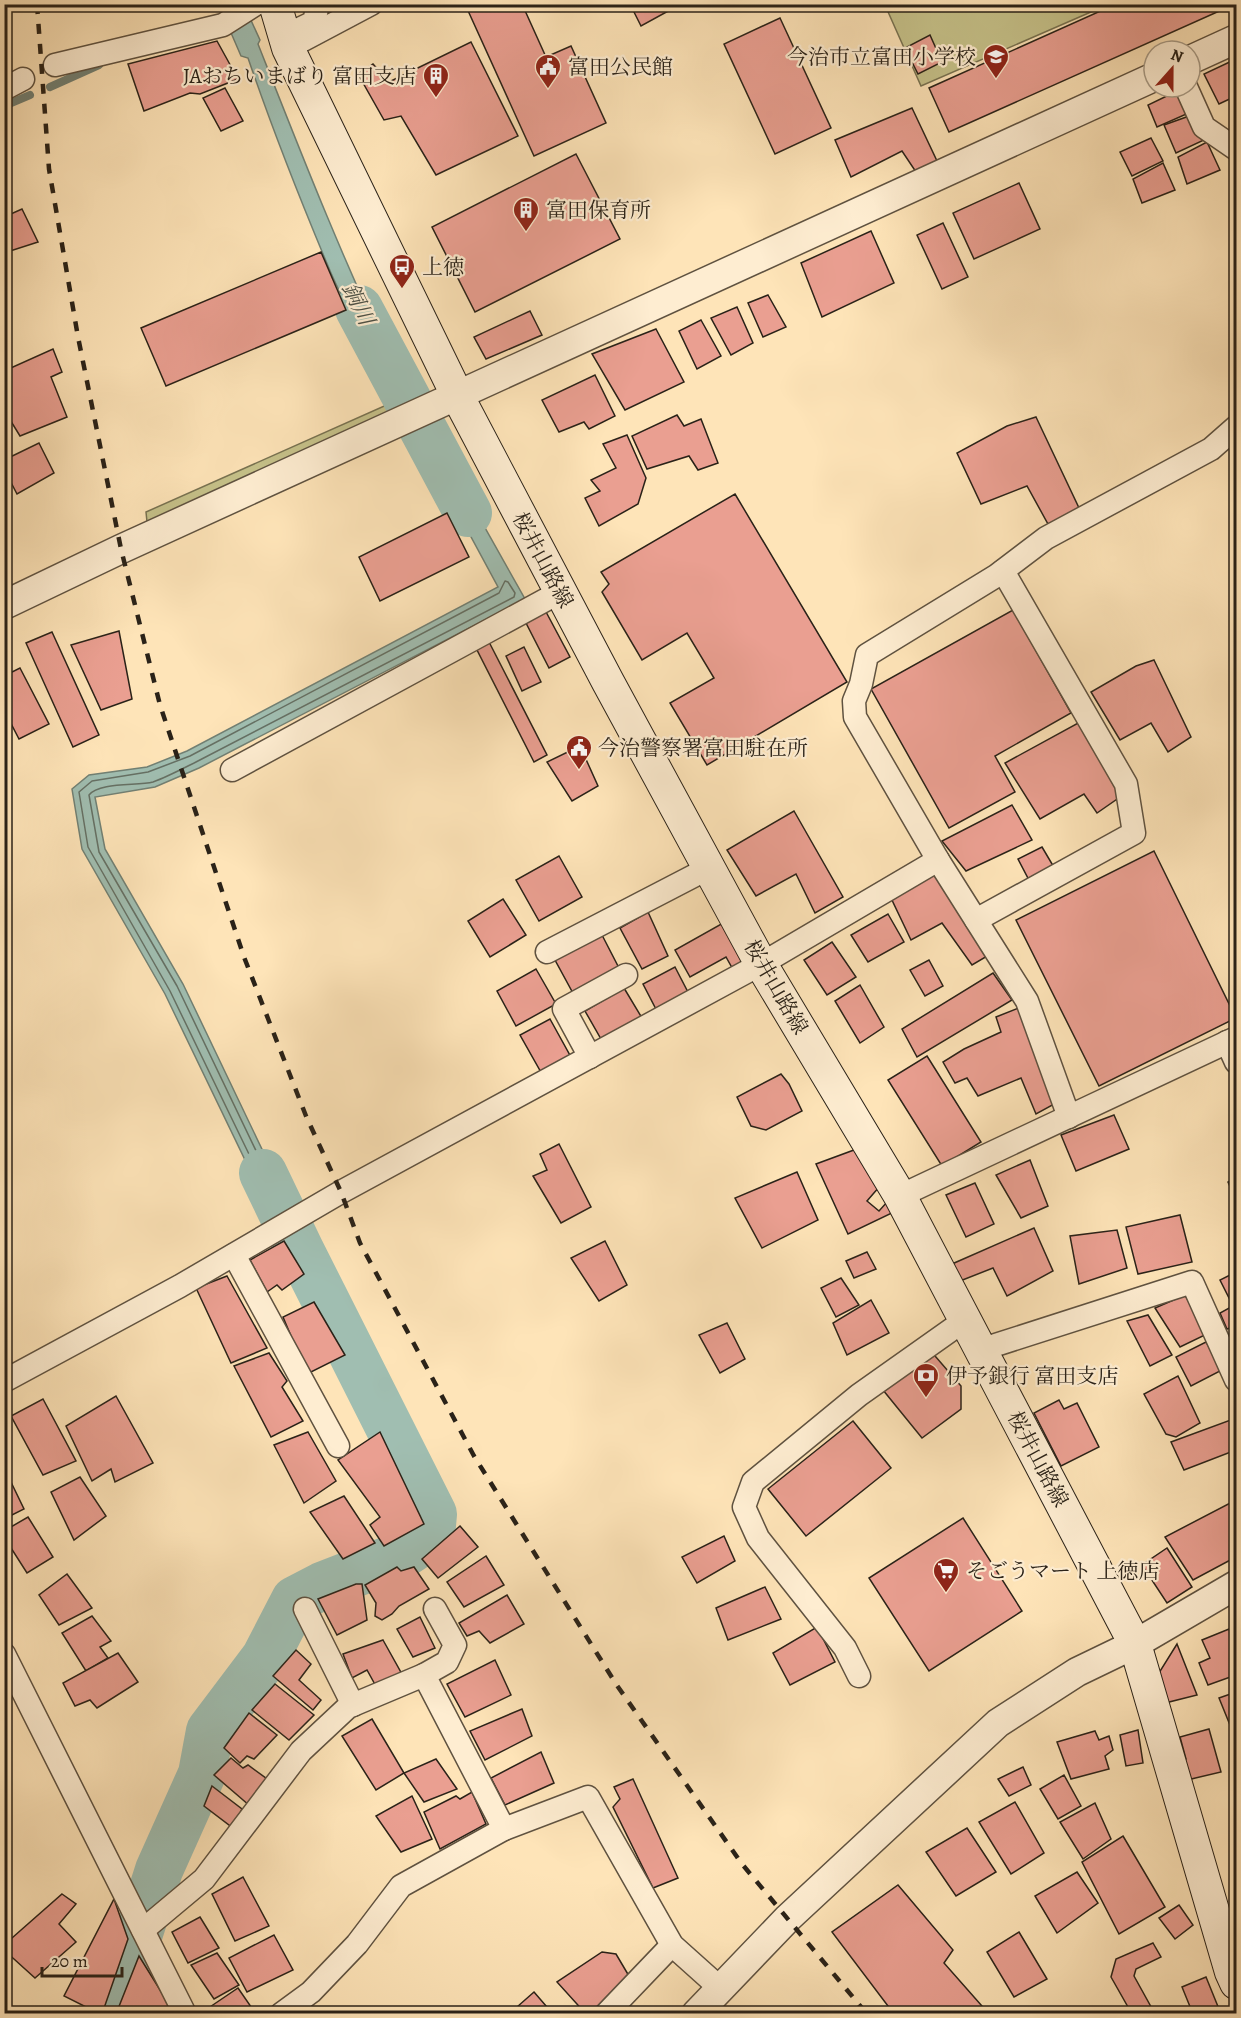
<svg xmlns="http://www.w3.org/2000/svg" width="1241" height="2018" font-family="Alegreya,'Noto Serif JP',serif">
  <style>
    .green { fill: #c6c28a; stroke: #787251; stroke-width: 1.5 }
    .water { fill: #a0beb1; stroke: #718074; stroke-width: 1.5 }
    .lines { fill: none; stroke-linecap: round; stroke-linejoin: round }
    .shore { stroke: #657064; stroke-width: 1.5 }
    .stream { stroke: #718074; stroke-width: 8 }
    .river { stroke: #a0beb1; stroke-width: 48 }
    .building { fill: #ea9f91; stroke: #2a2218; stroke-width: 1.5 }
    .minor-casing { stroke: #5f5240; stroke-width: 25 }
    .tertiary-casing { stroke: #5f5240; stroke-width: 31 }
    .secondary-casing { stroke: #2a2218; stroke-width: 34 }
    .minor { stroke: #feedd1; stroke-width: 22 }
    .tertiary { stroke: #feedd1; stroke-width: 28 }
    .secondary { stroke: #feedd1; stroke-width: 32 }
    .rail { stroke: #2a2218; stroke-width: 4.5; stroke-dasharray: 10 10; stroke-linecap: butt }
    .labels { text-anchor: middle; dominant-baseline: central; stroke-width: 4.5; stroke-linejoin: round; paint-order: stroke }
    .poi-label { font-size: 21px; fill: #2a2218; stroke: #feedd1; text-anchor: start }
    .street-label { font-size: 21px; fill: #2a2218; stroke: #feedd1 }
    .water-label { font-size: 22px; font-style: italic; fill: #4d5146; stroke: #feedd1 }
  </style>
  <rect width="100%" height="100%" fill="#fee4b8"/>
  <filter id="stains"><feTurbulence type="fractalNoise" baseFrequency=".00333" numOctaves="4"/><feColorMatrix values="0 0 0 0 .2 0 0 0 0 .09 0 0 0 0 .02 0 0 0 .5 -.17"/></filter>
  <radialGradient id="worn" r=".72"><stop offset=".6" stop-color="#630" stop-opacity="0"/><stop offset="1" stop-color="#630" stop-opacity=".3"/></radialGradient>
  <g class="green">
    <path d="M885,5H1107L921,86Z"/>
    <path d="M400,399L408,413L148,532L146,512Z"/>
  </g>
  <g class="water">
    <path d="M219,5H244L260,40L258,44C301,153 343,261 394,366L378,373C364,339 346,307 331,273C301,202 273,131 248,58L241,56Z"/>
    <path d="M443,453L525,599L199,768L155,787L95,797L105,849L183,984L293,1214L274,1220L165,994L82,849L72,789L89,775L147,767L187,751L498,587L429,459Z"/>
  </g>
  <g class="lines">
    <path class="shore" d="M505,581L508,582L515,593L514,597L196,762C182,769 167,777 153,782C137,786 99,782 89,795L99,852L177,986L283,1207L282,1211L277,1212L170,991L88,847L79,792L92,781L148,772L190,756L499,593Z"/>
    <g class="stream">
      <path d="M50,87L99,65"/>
      <path d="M4,106L30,95"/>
    </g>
    <g class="river">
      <path d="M359,309L468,513"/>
      <path d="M109,2014L133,1952L159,1870L202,1774L210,1731L265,1658L295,1600L322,1586L402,1555L431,1536L433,1514L300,1250L263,1173"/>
    </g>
  </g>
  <g class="building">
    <path d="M465,4H522L546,57L571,46L606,123L534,156Z"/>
    <path d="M630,4H681L641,26Z"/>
    <path d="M1116,4H1235L949,132L929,88Z"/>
    <path d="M780,18L831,128L775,154L724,44Z"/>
    <path d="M930,35L942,62L918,74L905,48Z"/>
    <path d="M217,41L238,79L200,94L190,93L144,111L128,64Z"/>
    <path d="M471,42L518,136L436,175L401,116L384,120L358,74L373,64L389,82Z"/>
    <path d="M1236,59V96L1219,104L1204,74Z"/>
    <path d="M225,88L243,121L221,131L203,98Z"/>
    <path d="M1175,92L1191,112L1157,127L1148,105Z"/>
    <path d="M912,108L937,161L916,172L902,151L851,177L835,140Z"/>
    <path d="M1192,115L1204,140L1176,153L1164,125Z"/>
    <path d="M1151,138L1163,161L1132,176L1120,152Z"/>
    <path d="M1207,142L1220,170L1187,184L1178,157Z"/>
    <path d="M576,154L620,239L475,312L432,227Z"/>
    <path d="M1163,163L1175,190L1142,203L1133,179Z"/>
    <path d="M1019,183L1040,229L974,259L953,213Z"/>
    <path d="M22,209L38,242L4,253V217Z"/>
    <path d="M943,223L968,277L942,289L917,235Z"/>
    <path d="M871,231L894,283L822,317L801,263Z"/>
    <path d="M321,252L346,310L166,386L141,328Z"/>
    <path d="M768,295L786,327L763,337L748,303Z"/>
    <path d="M737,307L753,343L731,355L711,318Z"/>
    <path d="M530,311L542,335L486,359L474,337Z"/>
    <path d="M701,320L721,356L697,369L679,331Z"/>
    <path d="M656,329L684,382L625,410L592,354Z"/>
    <path d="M53,349L62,372L51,377L67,417L20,436L4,410V371Z"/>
    <path d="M595,375L615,416L589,429L584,422L559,432L542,400Z"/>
    <path d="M677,415L684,426L701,419L718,463L698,470L689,456L647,469L632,436Z"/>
    <path d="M1036,417L1080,510L1048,524L1027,486L981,504L957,453L1007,426Z"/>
    <path d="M627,435L646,478L638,504L599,526L585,498L600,491L591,480L616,468L603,444Z"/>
    <path d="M39,443L54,473L17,494L4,469V460Z"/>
    <path d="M735,494L847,682L707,765L670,703L714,678L687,633L642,660L602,592L609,584L601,572Z"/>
    <path d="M447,513L469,557L380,601L359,557Z"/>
    <path d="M545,610L570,657L549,668L525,621Z"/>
    <path d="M1013,610L1071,713L995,756L1015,792L949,828L871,689Z"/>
    <path d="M119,631L132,699L101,710L71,645Z"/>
    <path d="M52,632L99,735L73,747L26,643Z"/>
    <path d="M488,640L547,755L534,762L475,646Z"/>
    <path d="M524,647L541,682L522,691L506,656Z"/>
    <path d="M1154,660L1191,737L1168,752L1151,723L1120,740L1091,692L1136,666Z"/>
    <path d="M20,668L49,724L19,739L4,710V676Z"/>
    <path d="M1080,722L1120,797L1097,813L1084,794L1040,819L1005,763Z"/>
    <path d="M580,746L598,786L572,801L547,762Z"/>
    <path d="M1012,805L1032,840L966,871L942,841Z"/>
    <path d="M794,811L843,897L815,913L796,874L756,896L727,850Z"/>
    <path d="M1042,847L1055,869L1030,882L1018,859Z"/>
    <path d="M1154,851L1236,1018L1099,1086L1016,920Z"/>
    <path d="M559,856L582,897L539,921L516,880Z"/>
    <path d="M937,873L989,955L972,965L942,923L911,940L891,898Z"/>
    <path d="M503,899L526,935L490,957L468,921Z"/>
    <path d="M648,912L668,956L642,969L620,928Z"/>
    <path d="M888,914L904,942L868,962L851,935Z"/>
    <path d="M732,918L756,961L735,973L726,957L690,977L675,950Z"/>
    <path d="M602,935L620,970L574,995L555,960Z"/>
    <path d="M832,942L856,977L827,995L804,960Z"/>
    <path d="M929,960L943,986L925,996L910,970Z"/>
    <path d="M675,967L691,998L659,1015L643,984Z"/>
    <path d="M536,969L556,1004L516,1026L497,991Z"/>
    <path d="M993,973L1012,1000L917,1057L902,1029Z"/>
    <path d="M860,985L884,1027L860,1043L835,1001Z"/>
    <path d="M624,988L645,1023L605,1046L585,1011Z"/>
    <path d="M1021,1007L1058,1102L1036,1114L1021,1078L978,1096L967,1078L955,1083L943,1062L964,1049L1001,1032L996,1017Z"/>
    <path d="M550,1019L572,1059L542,1074L520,1035Z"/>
    <path d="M927,1056L981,1142L942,1166L888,1080Z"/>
    <path d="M781,1074L789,1084L802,1111L766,1130L751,1126L737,1097Z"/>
    <path d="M1114,1115L1129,1149L1076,1171L1061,1135Z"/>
    <path d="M559,1144L591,1207L561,1223L533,1176L547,1170L540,1154Z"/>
    <path d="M854,1150L880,1186L867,1201L879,1211L888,1201L894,1212L848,1234L816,1164Z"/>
    <path d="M1030,1160L1048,1206L1021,1218L996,1175Z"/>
    <path d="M797,1172L818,1220L762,1248L735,1198Z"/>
    <path d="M1236,1177V1200L1228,1182Z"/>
    <path d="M975,1183L994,1224L966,1237L946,1195Z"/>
    <path d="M1180,1215L1192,1262L1138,1274L1126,1227Z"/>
    <path d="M1034,1228L1053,1271L1007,1296L993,1268L960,1281L952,1264Z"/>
    <path d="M1117,1230L1127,1268L1079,1284L1070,1236Z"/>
    <path d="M284,1241L304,1274L282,1290L277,1285L267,1292L250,1260Z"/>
    <path d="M605,1241L627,1285L599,1301L571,1258Z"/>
    <path d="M867,1252L876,1269L854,1278L846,1261Z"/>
    <path d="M1236,1272V1326L1227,1329L1220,1313L1233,1306L1220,1280Z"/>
    <path d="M227,1276L267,1348L231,1363L196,1288Z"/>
    <path d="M841,1278L859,1305L836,1317L821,1288Z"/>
    <path d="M1185,1295L1207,1334L1180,1347L1155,1308Z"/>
    <path d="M871,1300L889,1333L847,1355L833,1323Z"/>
    <path d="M314,1302L345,1355L307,1374L283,1317Z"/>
    <path d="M1148,1315L1172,1355L1150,1366L1127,1321Z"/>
    <path d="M727,1323L745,1359L720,1373L699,1335Z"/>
    <path d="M1206,1342L1222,1370L1191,1386L1176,1357Z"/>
    <path d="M929,1349L961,1386V1409L922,1438L883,1390Z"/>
    <path d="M269,1353L287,1381L282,1387L303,1421L271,1437L234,1366Z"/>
    <path d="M1178,1376L1200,1423L1176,1437L1166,1434L1144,1394Z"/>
    <path d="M116,1396L153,1463L115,1482L111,1469L92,1481L66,1426Z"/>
    <path d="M43,1399L76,1461L43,1475L11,1416Z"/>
    <path d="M1059,1400L1064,1409L1077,1403L1099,1447L1061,1466L1034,1413Z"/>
    <path d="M1236,1418V1450L1184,1470L1171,1442Z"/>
    <path d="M853,1421L891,1468L806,1536L768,1489Z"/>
    <path d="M308,1432L336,1481L304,1503L274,1445Z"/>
    <path d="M380,1432L424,1524L384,1546L370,1525L380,1517L338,1460Z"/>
    <path d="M80,1477L106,1516L74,1540L51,1492Z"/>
    <path d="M9,1478L24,1509L4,1519V1480Z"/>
    <path d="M344,1496L375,1543L343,1559L310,1512Z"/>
    <path d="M1236,1500V1557L1193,1580L1165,1537Z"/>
    <path d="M28,1517L53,1557L27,1573L4,1537V1531Z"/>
    <path d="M963,1518L1022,1611L929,1671L869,1578Z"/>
    <path d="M460,1526L478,1547L438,1578L422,1559Z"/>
    <path d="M724,1536L735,1561L697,1583L682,1557Z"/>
    <path d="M1167,1548L1192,1587L1167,1603L1142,1565Z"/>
    <path d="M486,1556L504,1585L464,1607L447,1582Z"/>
    <path d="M397,1567L401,1571L414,1567L429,1589L399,1606L392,1614L382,1620L375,1616L376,1603L365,1585Z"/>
    <path d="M67,1574L92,1608L59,1625L39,1595Z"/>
    <path d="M356,1584H362L367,1620L337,1635L318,1599Z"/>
    <path d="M765,1587L781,1619L728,1640L716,1608Z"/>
    <path d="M507,1595L524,1624L490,1643L479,1631L467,1636L459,1623Z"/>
    <path d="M92,1616L111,1641L100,1647L108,1658L86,1671L62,1633Z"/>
    <path d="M420,1617L435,1648L413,1657L397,1629Z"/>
    <path d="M817,1627L835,1662L790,1685L773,1653Z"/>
    <path d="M1229,1629L1236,1649V1675L1208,1685L1199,1663L1210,1658L1202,1640Z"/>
    <path d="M383,1640L403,1676L377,1688L367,1670L352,1678L343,1654Z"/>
    <path d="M1177,1644L1197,1695L1165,1703L1157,1676Z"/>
    <path d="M296,1650L311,1664L299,1680L321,1700L313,1710L273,1676Z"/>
    <path d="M118,1653L138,1682L97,1708L90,1700L75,1706L63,1683Z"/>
    <path d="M495,1660L511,1695L465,1717L447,1684Z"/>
    <path d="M275,1684L314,1715L289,1740L252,1710Z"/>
    <path d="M1236,1692V1723L1230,1725L1219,1698Z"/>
    <path d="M522,1709L532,1736L485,1760L470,1731Z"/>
    <path d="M249,1713L277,1735L254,1759L247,1756L240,1763L224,1748Z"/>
    <path d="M372,1719L404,1773L376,1790L342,1736Z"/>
    <path d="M1209,1729L1221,1772L1187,1780L1180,1761L1186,1759L1180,1737Z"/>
    <path d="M1138,1730L1143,1763L1126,1766L1120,1735Z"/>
    <path d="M1095,1731L1099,1740L1109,1736L1113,1750L1105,1756L1109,1769L1071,1779L1057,1742Z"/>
    <path d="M541,1752L554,1783L505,1805L491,1778Z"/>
    <path d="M231,1758L243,1768L248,1765L270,1781L250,1806L214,1775Z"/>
    <path d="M436,1759L457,1789L424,1802L404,1773Z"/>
    <path d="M1023,1767L1031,1785L1009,1796L998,1779Z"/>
    <path d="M1064,1775L1081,1806L1058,1819L1040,1789Z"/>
    <path d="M633,1779L678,1878L653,1888L613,1807L620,1799L614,1787Z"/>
    <path d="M212,1786L242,1809L233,1828L204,1806Z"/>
    <path d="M472,1792L486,1824L440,1849L424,1812L456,1796L460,1799Z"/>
    <path d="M412,1796L432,1839L401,1852L376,1816Z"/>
    <path d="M1015,1802L1044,1853L1011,1874L979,1822Z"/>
    <path d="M1095,1803L1111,1839L1083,1859L1060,1822Z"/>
    <path d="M967,1828L996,1872L956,1896L926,1852Z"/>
    <path d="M1123,1836L1165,1907L1119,1934L1082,1862Z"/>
    <path d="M1077,1872L1098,1903L1057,1933L1035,1896Z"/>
    <path d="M243,1877L269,1926L235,1941L212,1894Z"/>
    <path d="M898,1885L953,1950L944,1963L989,2014H894L832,1932Z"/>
    <path d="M62,1894L76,1904L59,1924L76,1942L35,1978L4,1950V1945Z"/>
    <path d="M114,1899L128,1939L102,2014H100L64,1996Z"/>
    <path d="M1179,1905L1193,1925L1175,1939L1159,1918Z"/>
    <path d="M200,1917L219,1948L188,1963L172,1932Z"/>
    <path d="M1019,1932L1047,1979L1014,1997L987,1952Z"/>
    <path d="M274,1935L293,1970L247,1992L229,1958Z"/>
    <path d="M1153,1943L1161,1957L1136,1969L1134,1976L1155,2014H1132L1111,1977L1116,1959Z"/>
    <path d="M602,1952L616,1954L629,1976L596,2014H586L557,1982Z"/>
    <path d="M217,1953L239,1985L214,1999L191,1965Z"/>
    <path d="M139,1956L175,2014H116Z"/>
    <path d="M1206,1977L1221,2014H1193L1182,1987Z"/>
    <path d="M238,1988L256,2014H202L201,2013Z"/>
    <path d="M534,1992L553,2014H509Z"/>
  </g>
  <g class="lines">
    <defs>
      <g id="minor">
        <path d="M293,32L314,22L318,4"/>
        <path d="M288,48L371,4"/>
        <path d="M55,65L223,25L256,4"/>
        <path d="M1186,87L1204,127L1236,149"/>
        <path d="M4,89L23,79"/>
        <path d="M232,770L560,592"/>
        <path d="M976,920L1134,833L1126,784L1003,571"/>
        <path d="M547,952L709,868"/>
        <path d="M1227,1042L1236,1062"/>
        <path d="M590,1057L564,1009L626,975"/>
        <path d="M1069,1117L1027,1001L938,860L855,717L854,701L861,684L867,655L996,576L1046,538L1211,449L1236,427"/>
        <path d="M900,1196L1236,1038"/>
        <path d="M234,1255L338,1446"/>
        <path d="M980,1350L1192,1282L1236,1380"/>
        <path d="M4,1381L180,1286L341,1192L761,964L938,860"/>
        <path d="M305,1609L353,1705"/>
        <path d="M4,1654L185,2014"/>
        <path d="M424,1675L447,1662L455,1645L435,1609"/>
        <path d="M859,1676L845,1648L758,1538L744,1507L753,1482L859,1395L965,1320"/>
        <path d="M504,1829L588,1797L672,1945L720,1988"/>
        <path d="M143,1930L204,1879L301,1751L348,1707L424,1675L504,1829L401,1886L357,1944L311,1992L281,2014"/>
        <path d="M606,2014L672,1945"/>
      </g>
      <g id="tertiary">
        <path d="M1190,60L1236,39"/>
        <path d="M4,605L121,549L1154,77"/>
        <path d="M696,2014L788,1918L998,1723L1077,1672L1135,1644L1236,1585"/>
      </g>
      <path id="secondary" d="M275,4L288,48L457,395L608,682L761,964L900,1196L1135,1644L1231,1972L1236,1983"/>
    </defs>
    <use href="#minor" class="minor-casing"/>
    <use href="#tertiary" class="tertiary-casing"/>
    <use href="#secondary" class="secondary-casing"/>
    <use href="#minor" class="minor"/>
    <use href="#tertiary" class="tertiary"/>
    <use href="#secondary" class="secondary"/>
    <path class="rail" d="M37,4L49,169L78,337L121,549L160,705L244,957L306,1116L341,1192L360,1243L474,1456L616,1684L742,1864L867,2014"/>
  </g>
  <defs>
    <symbol id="school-pin" viewBox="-11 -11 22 30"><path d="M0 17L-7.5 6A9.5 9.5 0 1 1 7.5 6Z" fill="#8f2418" stroke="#feedd1"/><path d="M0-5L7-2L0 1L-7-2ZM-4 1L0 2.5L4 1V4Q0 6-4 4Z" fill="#fff"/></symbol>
    <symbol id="civic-pin" viewBox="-11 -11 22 30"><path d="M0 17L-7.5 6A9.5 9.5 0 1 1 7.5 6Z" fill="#8f2418" stroke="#feedd1"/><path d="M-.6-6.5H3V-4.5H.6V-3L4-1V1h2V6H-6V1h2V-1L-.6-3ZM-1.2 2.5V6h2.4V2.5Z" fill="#fff"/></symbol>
    <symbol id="building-pin" viewBox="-11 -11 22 30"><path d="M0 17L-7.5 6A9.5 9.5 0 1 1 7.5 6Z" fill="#8f2418" stroke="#feedd1"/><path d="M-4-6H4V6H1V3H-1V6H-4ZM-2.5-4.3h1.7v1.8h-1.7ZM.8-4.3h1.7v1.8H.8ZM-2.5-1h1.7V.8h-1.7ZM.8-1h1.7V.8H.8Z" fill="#fff"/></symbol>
    <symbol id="bus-pin" viewBox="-11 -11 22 30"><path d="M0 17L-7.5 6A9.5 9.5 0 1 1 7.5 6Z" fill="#8f2418" stroke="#feedd1"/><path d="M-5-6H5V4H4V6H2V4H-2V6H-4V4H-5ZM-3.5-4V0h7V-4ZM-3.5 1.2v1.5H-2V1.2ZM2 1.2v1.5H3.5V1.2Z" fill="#fff"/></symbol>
    <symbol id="bank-pin" viewBox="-11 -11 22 30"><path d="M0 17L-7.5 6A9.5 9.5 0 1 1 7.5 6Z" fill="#8f2418" stroke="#feedd1"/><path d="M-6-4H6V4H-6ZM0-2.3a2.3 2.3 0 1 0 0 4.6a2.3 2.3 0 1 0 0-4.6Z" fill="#fff"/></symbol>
    <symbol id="supermarket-pin" viewBox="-11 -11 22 30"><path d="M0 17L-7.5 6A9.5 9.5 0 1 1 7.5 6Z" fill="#8f2418" stroke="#feedd1"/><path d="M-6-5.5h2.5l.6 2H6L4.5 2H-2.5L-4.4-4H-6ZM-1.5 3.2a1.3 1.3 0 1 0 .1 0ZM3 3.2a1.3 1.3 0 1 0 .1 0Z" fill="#fff"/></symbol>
  </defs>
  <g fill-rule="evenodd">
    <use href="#school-pin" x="981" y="42" width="30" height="40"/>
    <use href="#civic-pin" x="533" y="52" width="30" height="40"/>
    <use href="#building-pin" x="421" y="61" width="30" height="40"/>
    <use href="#building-pin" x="511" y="195" width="30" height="40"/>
    <use href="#bus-pin" x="387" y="252" width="30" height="40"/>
    <use href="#civic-pin" x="564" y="733" width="30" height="40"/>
    <use href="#bank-pin" x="911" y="1361" width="30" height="40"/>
    <use href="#supermarket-pin" x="931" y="1556" width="30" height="40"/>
  </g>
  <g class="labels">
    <g class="poi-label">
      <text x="976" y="57" text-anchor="end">今治市立富田小学校</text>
      <text x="568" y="67">富田公民館</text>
      <text x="416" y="76" text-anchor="end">JAおちいまばり 富田支店</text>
      <text x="546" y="210">富田保育所</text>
      <text x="422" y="267">上徳</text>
      <text x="598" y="748">今治警察署富田駐在所</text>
      <text x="946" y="1376">伊予銀行 富田支店</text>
      <text x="966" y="1571">そごうマート 上徳店</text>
    </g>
    <g class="street-label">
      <text transform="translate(543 560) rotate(62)">桜井山路線</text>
      <text transform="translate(776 987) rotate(60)">桜井山路線</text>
      <text transform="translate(1038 1459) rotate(62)">桜井山路線</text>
    </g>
    <g class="water-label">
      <text transform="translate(358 304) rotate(64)">銅川</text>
    </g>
  </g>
  <rect width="1241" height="2018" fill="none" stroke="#fee4b8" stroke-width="24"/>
  <rect x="6" y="6" width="1229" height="2006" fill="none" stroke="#2a2218" stroke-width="3"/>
  <rect x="12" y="12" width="1217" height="1994" fill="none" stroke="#2a2218" stroke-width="1.5"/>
  <g transform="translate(1172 69) rotate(21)"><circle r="28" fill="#feedd1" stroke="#a99c87" stroke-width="1.5"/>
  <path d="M0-4.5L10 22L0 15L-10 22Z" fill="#8f2418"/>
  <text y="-9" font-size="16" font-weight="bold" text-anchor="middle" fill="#2a2218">N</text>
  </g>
  <path d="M42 1967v9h80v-9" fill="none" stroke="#2a2218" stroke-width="3"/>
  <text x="51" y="1967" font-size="18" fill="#2a2218" stroke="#feedd1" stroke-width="4.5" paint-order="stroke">20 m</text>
  <rect width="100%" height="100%" filter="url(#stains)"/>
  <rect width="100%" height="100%" fill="url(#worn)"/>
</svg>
